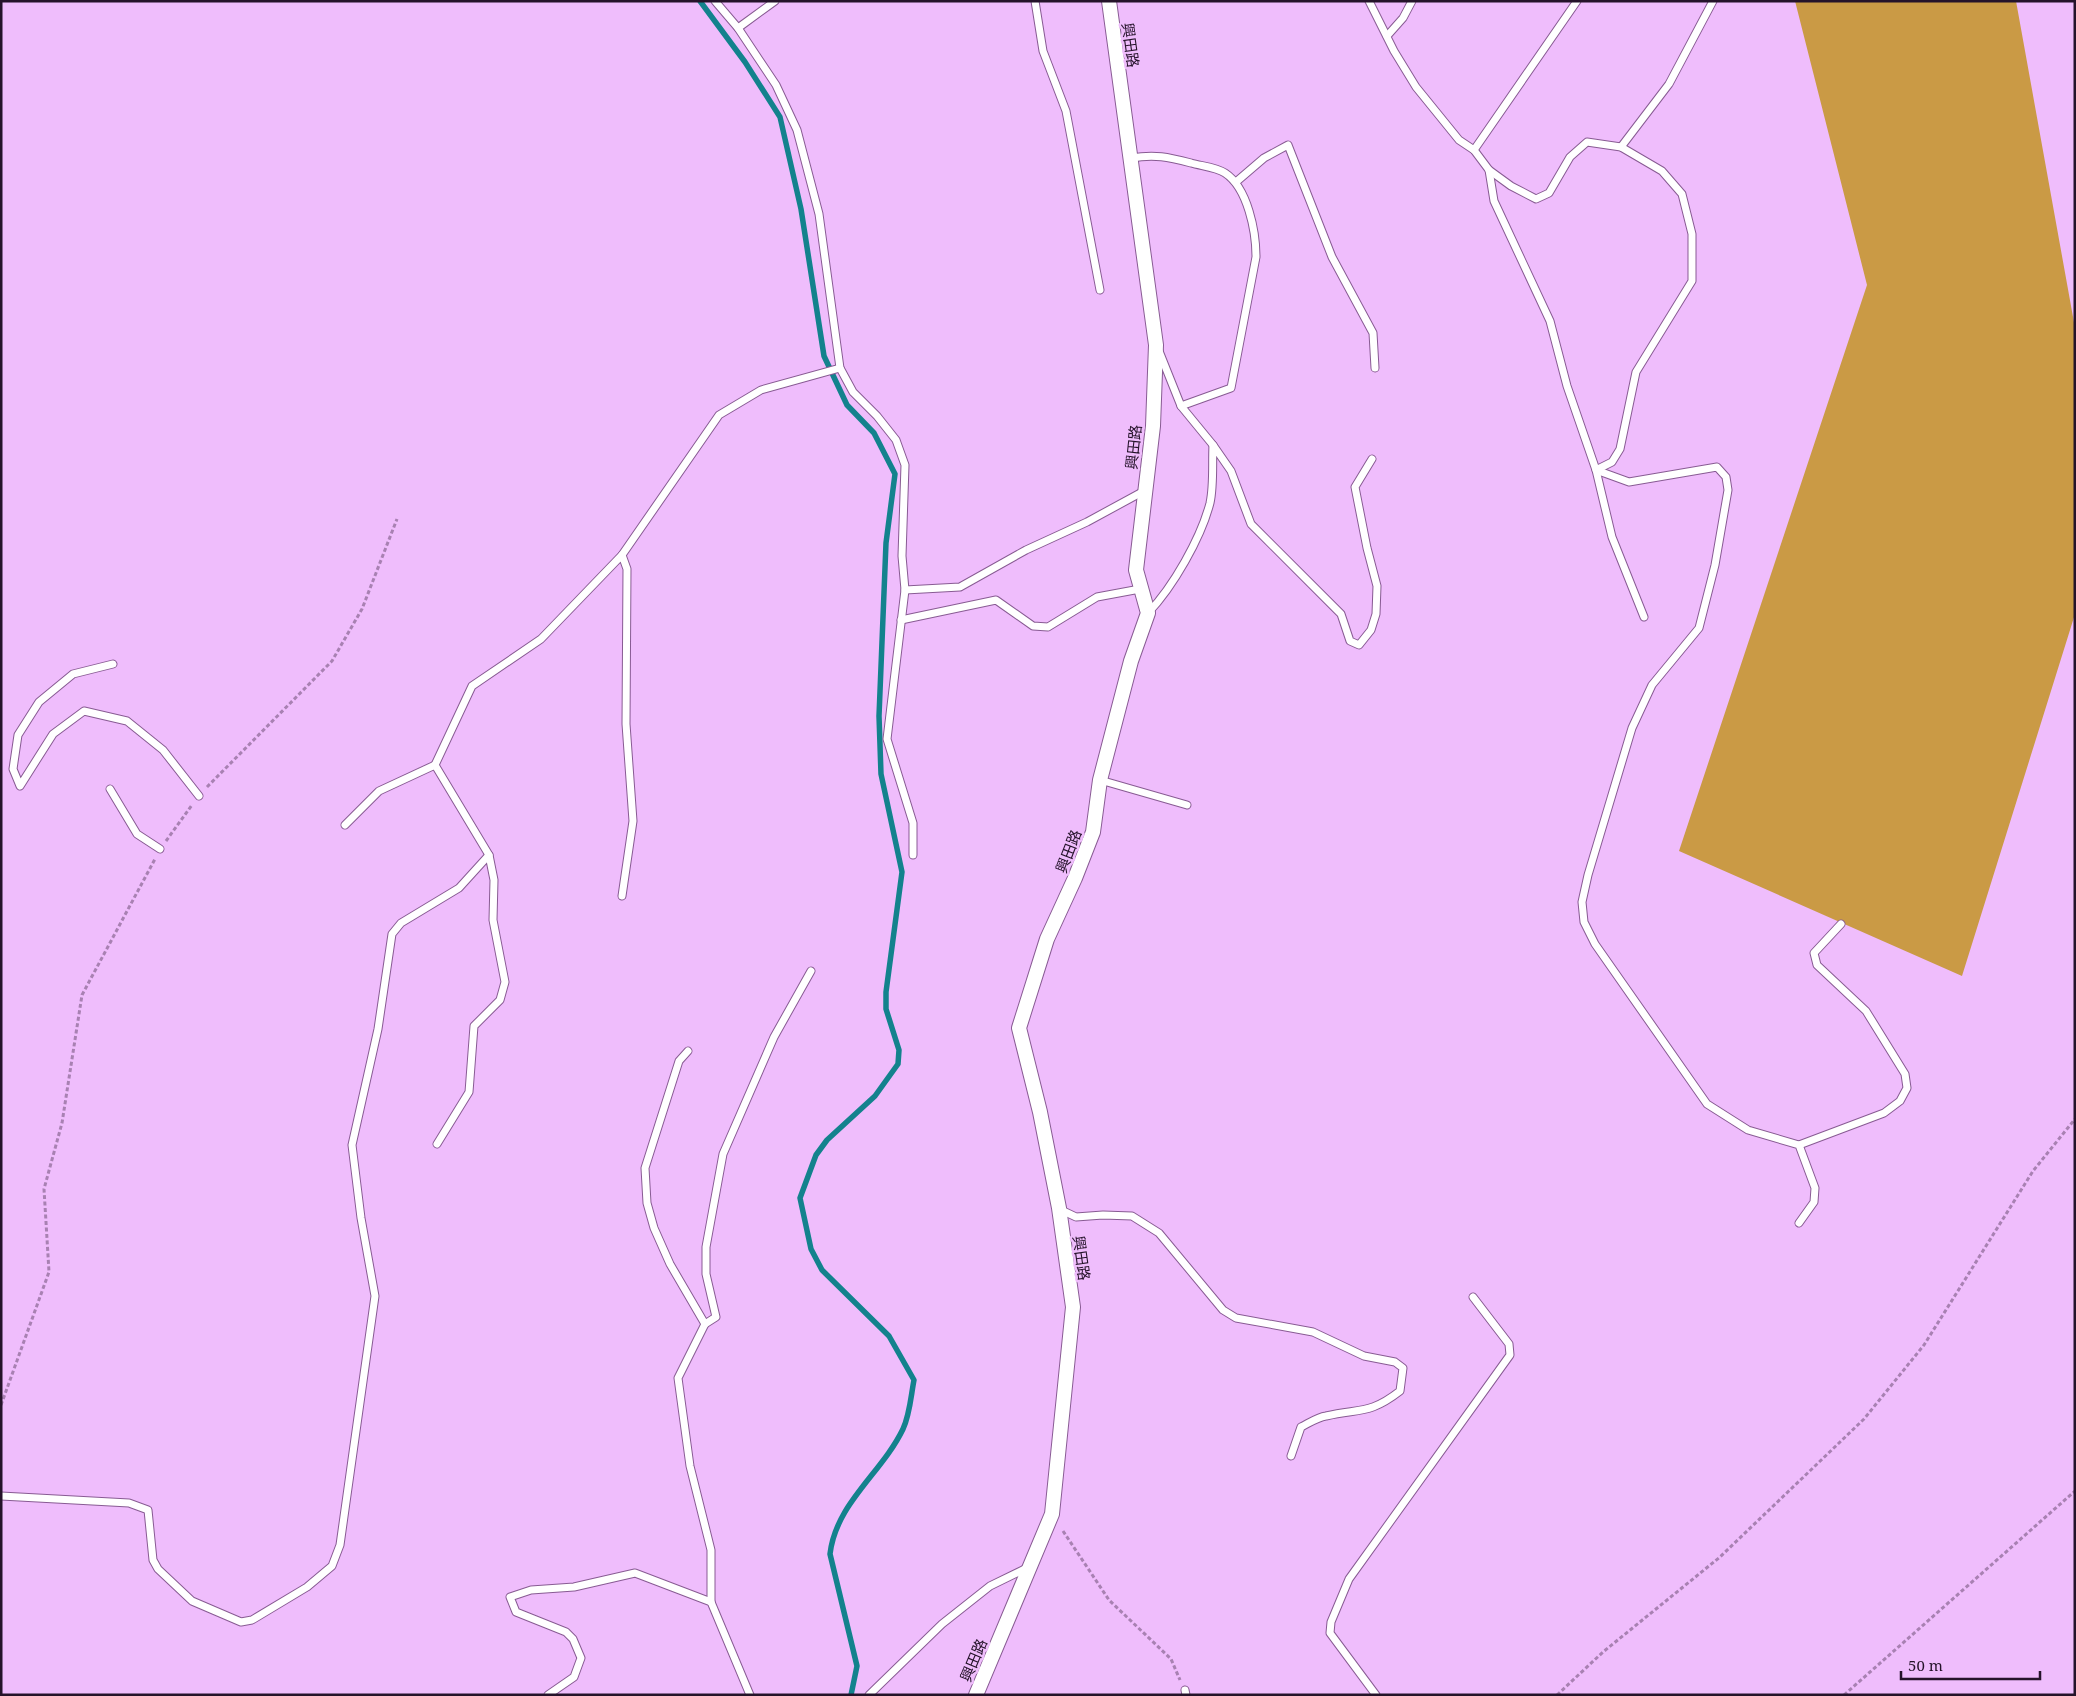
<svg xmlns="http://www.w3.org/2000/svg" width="2076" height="1696" font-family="'Noto Serif','Noto Sans TC',serif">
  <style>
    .forest { fill: #ca9a45 }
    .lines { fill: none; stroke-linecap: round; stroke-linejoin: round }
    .stream { stroke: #13828d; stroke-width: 5.5 }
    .lane-casing { stroke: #885b93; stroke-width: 9 }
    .street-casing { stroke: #885b93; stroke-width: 16 }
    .path { stroke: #a881b2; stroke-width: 3; stroke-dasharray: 4 2.5; stroke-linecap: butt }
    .lane { stroke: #fff; stroke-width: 7 }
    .street { stroke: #fff; stroke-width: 14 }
    .labels { text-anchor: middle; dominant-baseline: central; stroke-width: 5; stroke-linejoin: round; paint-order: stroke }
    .street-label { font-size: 15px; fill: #25132a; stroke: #efbdfc }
  </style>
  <rect width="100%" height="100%" fill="#efbdfc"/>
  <path class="forest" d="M1795,1H2016L2075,328V614L1962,976L1679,851L1867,285Z"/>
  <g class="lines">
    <path class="stream" d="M700,1L745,62L780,117L801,209L824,356L847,405L874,433L895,474L886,543L879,716L881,774L902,872L886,992V1009L899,1050L898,1064L875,1096L827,1140L816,1155L800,1198L811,1249L822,1270L889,1336L914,1380C911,1395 910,1414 903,1429C882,1473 836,1503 830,1554L857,1666L851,1695"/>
    <defs>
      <g id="lane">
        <path d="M715,1L738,28L776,85L797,130L819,214L840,368L853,392L877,416L896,440L905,465L902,556L905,590L960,587L1026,550L1087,522L1144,491"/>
        <path d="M1035,1L1043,51L1066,111L1100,290"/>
        <path d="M1369,1L1394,51L1416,87L1459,140L1474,150L1489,170L1494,201L1550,321L1567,386L1596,470L1629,482L1717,467L1726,477L1728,490L1715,565L1699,628L1652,685L1632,728L1588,875L1582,902L1584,922L1595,944L1707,1104L1748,1130L1799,1145L1815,1188L1814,1202L1799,1223"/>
        <path d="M738,28L775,1"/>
        <path d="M1387,36L1403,18L1412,1"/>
        <path d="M1621,147L1669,84L1713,1"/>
        <path d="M1474,150L1577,1"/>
        <path d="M1131,158C1155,154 1168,157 1191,163C1201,166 1216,167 1225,173C1248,188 1256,232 1256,257L1231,388L1181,406"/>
        <path d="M1489,170L1511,186L1536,199L1549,193L1570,157L1587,142L1621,147L1662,171L1682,194L1692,234V281L1636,372L1620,449L1612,462L1596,470L1612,537L1644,617"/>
        <path d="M1236,182L1264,158L1288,145L1332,257L1373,333L1375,368"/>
        <path d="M1159,351L1181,406L1213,445"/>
        <path d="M622,555L719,415L761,390L840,368"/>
        <path d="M905,590L887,739L913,823V855"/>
        <path d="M1148,613C1173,587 1201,538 1210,503C1214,485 1212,463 1213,445L1231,471L1251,524L1341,614L1350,641L1359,645L1371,630L1376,614L1377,586L1367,548L1355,487L1372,459"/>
        <path d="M901,620L996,600L1033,626L1048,627L1097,597L1140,589"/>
        <path d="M113,664L73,674L39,702L18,735L13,769L20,786L53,734L84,711L127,721L163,750L199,796"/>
        <path d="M435,765L472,686L541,639L622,555L627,569L626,724L633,821L622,896"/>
        <path d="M1100,780L1187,805"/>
        <path d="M110,789L137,834L160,849"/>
        <path d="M345,825L379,791L435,765L489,855"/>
        <path d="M688,1051L679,1061L645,1168L647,1203L654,1228L670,1264L705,1324L678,1378L690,1466L711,1550V1602"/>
        <path d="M1799,1145L1884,1113L1900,1101L1907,1088L1905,1074L1866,1011L1817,965L1814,953L1841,924"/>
        <path d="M1059,1209L1076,1217L1103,1215L1132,1216L1159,1233L1223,1310L1236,1318L1313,1332L1364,1356L1395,1362L1403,1368L1400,1391C1369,1415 1360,1408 1326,1416C1318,1417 1309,1423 1301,1427L1291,1456"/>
        <path d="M705,1324L716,1317L706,1274V1247L723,1154L774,1037L811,971"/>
        <path d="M1,1496L129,1503L148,1510L153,1560L158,1569L192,1601L241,1622L252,1620L307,1587L332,1566L340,1545L375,1296L361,1218L352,1145L378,1029L392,934L401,923L459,888L489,855L494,880L493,920L505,982L500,1000L474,1026L469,1092L437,1144"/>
        <path d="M1185,1690L1186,1695"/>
        <path d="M548,1695L574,1677L581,1658L573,1639L566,1632L516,1612L510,1597L531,1590L574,1587L635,1573L711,1602L750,1695"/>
        <path d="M869,1695L942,1624L990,1586L1029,1567"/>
        <path d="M1376,1695L1330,1633L1331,1622L1349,1579L1510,1355L1509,1344L1473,1297"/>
      </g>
      <path id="street" d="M976,1695L1052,1514L1073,1307L1059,1208L1040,1112L1019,1028L1047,939L1075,878L1093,832L1100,780L1131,661L1148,613L1136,570L1153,426L1156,345L1109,1"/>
    </defs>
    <use href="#lane" class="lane-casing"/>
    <use href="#street" class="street-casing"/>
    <g class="path">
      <path d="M207,787L332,661L362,609L397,519"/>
      <path d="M166,841L192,805"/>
      <path d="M1,1405L49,1272L44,1189L62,1123L82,995L155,859"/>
      <path d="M1063,1531L1109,1600L1171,1659L1180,1680"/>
      <path d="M1557,1695L1603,1652L1720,1557L1864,1419L1924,1345L2033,1171L2075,1119"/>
      <path d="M1844,1695L2075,1491"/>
    </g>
    <use href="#lane" class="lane"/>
    <use href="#street" class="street"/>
  </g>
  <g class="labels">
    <g class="street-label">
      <text transform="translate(1131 45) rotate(82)">興田路</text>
      <text transform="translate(1133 447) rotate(-84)">興田路</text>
      <text transform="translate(1068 851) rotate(-69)">興田路</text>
      <text transform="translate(1082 1258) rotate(82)">興田路</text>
      <text transform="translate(973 1660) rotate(-67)">興田路</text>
    </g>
  </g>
  <rect width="2076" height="1696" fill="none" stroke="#25132a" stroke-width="5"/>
  <path d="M1901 1671v8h139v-8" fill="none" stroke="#25132a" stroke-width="2.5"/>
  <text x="1908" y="1671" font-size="15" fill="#25132a" stroke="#efbdfc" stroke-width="4" paint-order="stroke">50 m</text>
</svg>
